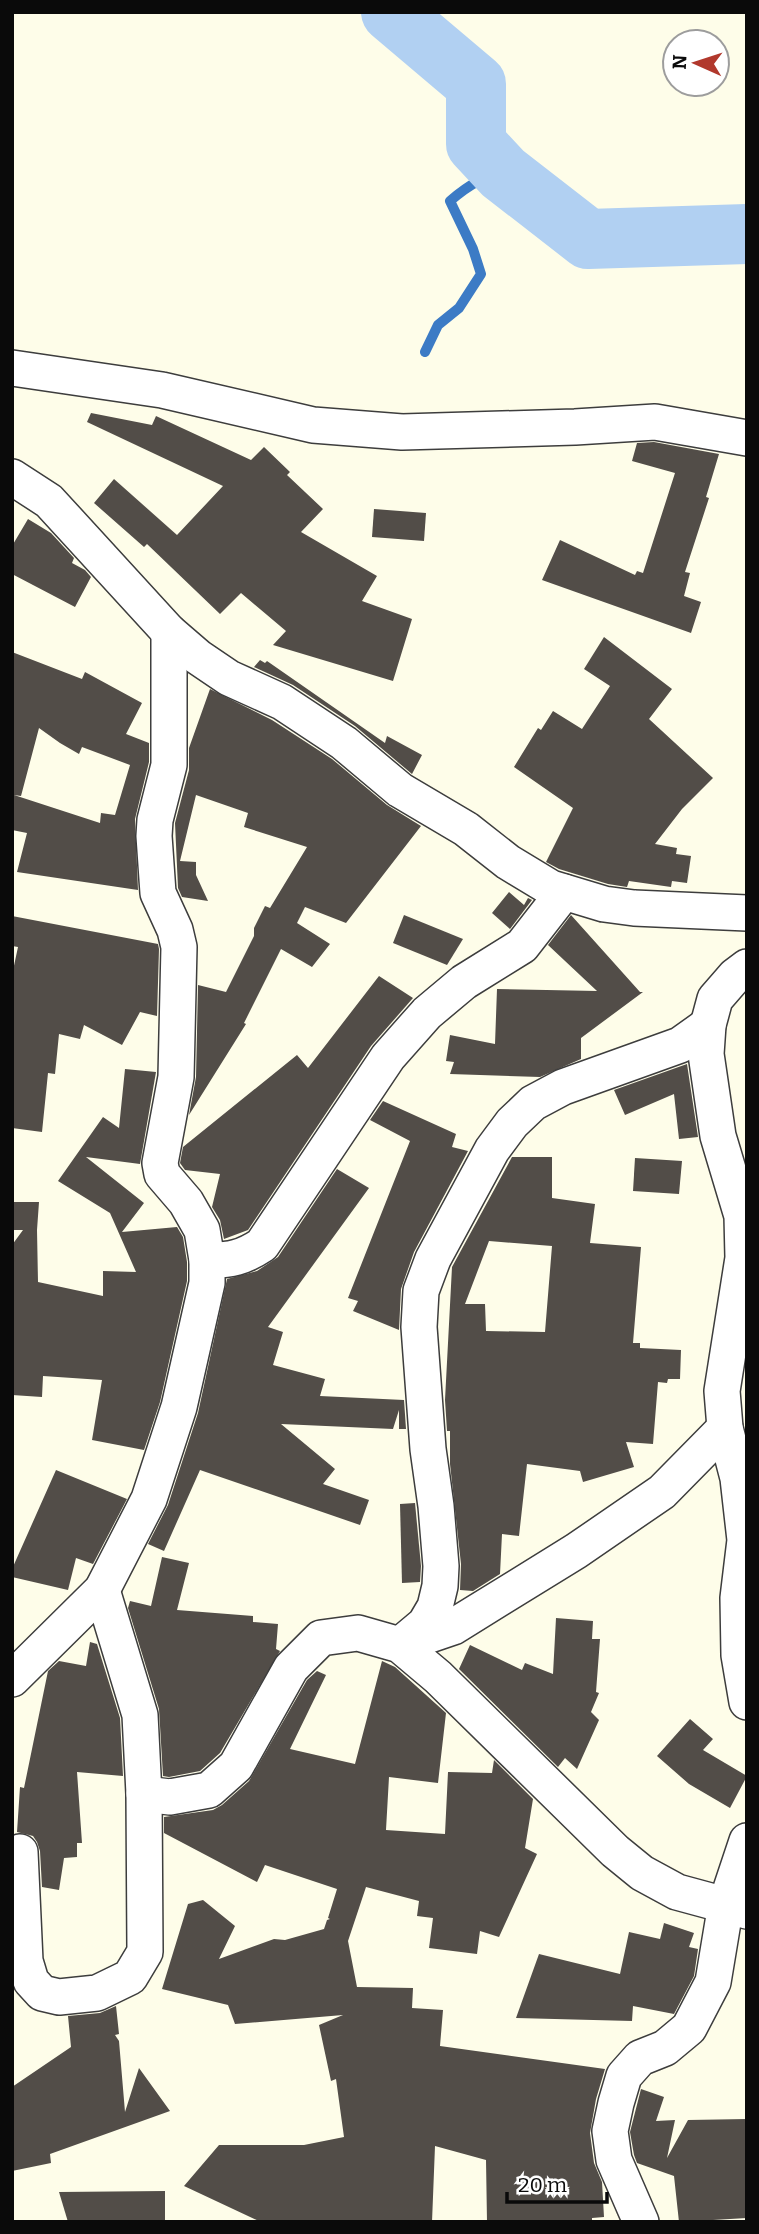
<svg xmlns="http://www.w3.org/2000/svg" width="759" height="2234" font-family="Bitter,serif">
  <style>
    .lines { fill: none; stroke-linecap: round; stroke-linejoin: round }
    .stream { stroke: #3c7bc5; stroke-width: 10 }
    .river { stroke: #b1d0f2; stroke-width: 60 }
    .building { fill: #524d48; fill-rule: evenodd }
    .street-casing { stroke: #3d3d3d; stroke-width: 38 }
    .street { stroke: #fff; stroke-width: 35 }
  </style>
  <rect width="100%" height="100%" fill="#fefde9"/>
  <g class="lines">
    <path class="stream" d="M425,352L438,325L459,308L481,274L473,249L450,201C465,188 483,175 503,173"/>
    <path class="river" d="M391,12L476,84V144L503,173L588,239L747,234"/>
  </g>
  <g class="building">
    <path d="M91,413L152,425L156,416L251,460L264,447L290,472L287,475L323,509L301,532L377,576L362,601L412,619L393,681L273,645L286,631L241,593L220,614L147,544L144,547L94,503L114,479L177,535L223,486L87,422Z"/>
    <path d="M654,442L719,454L706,497L709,498L685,572L690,573L684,596L701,602L691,633L542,580L560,540L635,575L637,571L643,573L675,473L632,461L637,443Z"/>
    <path d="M374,509L426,513L424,541L372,537Z"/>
    <path d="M28,519L51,533L74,558L72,563L85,570L91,577L75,607L12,574V546Z"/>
    <path d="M604,637L672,689L649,719L713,778L682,809L655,844L677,848L676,854L691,856L687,883L672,881L671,887L629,881L627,887L608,884L559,869L546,862L573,808L514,767L538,728L541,730L553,711L582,729L610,686L584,669Z"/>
    <path d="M12,652L82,679L85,672L142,703L126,734L149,743V762L135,819L138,890L17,872L27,833L12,830ZM39,728L60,743L79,754L82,747L130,765L115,815L101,813L100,823L14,795L21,796Z"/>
    <path d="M260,660L265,663L267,661L385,743L387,736L422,755L412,774L355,726L293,685L254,667Z"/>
    <path d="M210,689L272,720L332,759L387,805L421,826L346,923L305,907L297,923L330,944L312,967L281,949L244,1023L246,1024L189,1115L196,1077L198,985L226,992L254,936V928L265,906L270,908L307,847L244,827L248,813L196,795L180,861L196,862V875L208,901L182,897L178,888L175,823L189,770V748Z"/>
    <path d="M509,892L524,905L528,898L532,900L510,929L492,913Z"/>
    <path d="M404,915L463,939L447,965L393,943Z"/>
    <path d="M571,915L640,992H643L581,1038V1059L540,1077L450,1074L454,1062L446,1061L450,1035L495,1044L497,989L597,991L548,945Z"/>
    <path d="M12,916L158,944L159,949L157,1016L140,1012L122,1045L84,1025L80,1039L59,1034L55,1074L48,1073L42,1132L12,1128V975L18,947L12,946Z"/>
    <path d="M379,976L413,998L371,1046L248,1230L224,1239L220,1220L212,1207L220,1174L185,1170L180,1163L183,1147L297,1055L308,1068Z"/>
    <path d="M687,1064L698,1137L679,1139L674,1094L625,1115L614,1090Z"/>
    <path d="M125,1069L156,1072L140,1164L86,1157L144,1203L122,1232L177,1227L183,1237L187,1262V1281L160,1402L144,1450L92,1440L102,1380L43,1376L42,1397L12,1395V1245L23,1230H12L13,1202H39L37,1230L38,1282L103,1296V1271L136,1272L110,1213L58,1181L103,1117L119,1128Z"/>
    <path d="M383,1101L456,1134L452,1147L468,1151L414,1252L401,1289L399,1330L353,1311L358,1301L348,1298L410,1141L370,1120Z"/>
    <path d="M512,1157H552V1198L595,1204L590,1243L641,1247L633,1343H640V1348L681,1350L680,1379H668L667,1383L658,1382L653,1444L626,1442L634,1467L583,1482L580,1471L527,1464L519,1536L502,1534L500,1574L473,1591L460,1590L461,1564L450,1464V1431H447L445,1400L452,1267ZM489,1241L552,1246L545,1332L486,1331L485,1304H465Z"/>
    <path d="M635,1158L682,1161L679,1194L633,1191Z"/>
    <path d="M337,1169L369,1188L268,1327L283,1332L273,1365L325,1379L320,1396L404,1400L406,1429H399V1410L393,1429L281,1424L335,1469L323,1484L369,1500L360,1525L200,1470L164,1551L148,1544L168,1505L198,1413L227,1279L257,1271L278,1257Z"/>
    <path d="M56,1470L127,1499L93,1564L76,1558L68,1590L12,1577V1569Z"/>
    <path d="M415,1503L421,1566L420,1582L402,1583L400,1504Z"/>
    <path d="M162,1557L189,1563L177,1610L253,1616V1622L278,1624L276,1649L280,1651L220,1753L200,1771L169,1777L163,1776L159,1709L128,1608L130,1601L151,1606Z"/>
    <path d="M556,1618L593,1621L592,1639H600L596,1692L599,1693L591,1712L599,1720L577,1769L565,1758L558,1767L459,1669L470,1645L522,1670L525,1663L553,1674Z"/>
    <path d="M90,1642L97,1644L120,1718L123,1776L77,1772L82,1843H77V1857L64,1858L59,1890L42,1887L40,1851L37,1842L33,1836L17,1832L20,1787L24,1788L48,1671L59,1661L86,1666Z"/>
    <path d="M382,1661L395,1667L446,1713L438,1783L389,1777L386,1830L445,1834L448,1772L492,1773L494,1760L533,1799L525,1848L537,1854L499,1937L480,1931L477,1954L429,1948L433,1918L417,1916L419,1901L366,1887L348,1941L357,1987L413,1988L412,2008L443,2010L440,2046L605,2069L596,2099L590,2133L594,2163L602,2182L604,2217L592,2218V2222H487L486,2160L435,2146L432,2222H261L184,2186L219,2145H304L344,2137L336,2079L331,2081L319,2025L343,2015L235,2024L228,2005L162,1989L188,1904L203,1900L235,1926L219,1959L274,1939L285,1940L324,1929L327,1920L330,1919L328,1918L337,1889L265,1865L257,1882L164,1833V1817L213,1810L222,1805L249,1781L307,1680L317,1671L326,1675L290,1749L355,1764Z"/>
    <path d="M690,1719L713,1739L703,1750L747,1776L730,1808L689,1784L657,1756Z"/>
    <path d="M664,1923L694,1933L689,1947L698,1949L694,1976L674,2014L633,2006L632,2021L516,2018L539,1954L620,1974L629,1932L660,1939Z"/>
    <path d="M116,2006L119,2034L115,2035L119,2041L125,2112L139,2068L170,2111L50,2154L51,2163L12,2171V2087L71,2047L68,2016L100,2013Z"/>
    <path d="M641,2089L664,2097L656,2121L675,2120L667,2158L688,2120L747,2119V2218L679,2222L674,2176L637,2163L634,2155L630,2132Z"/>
    <path d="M165,2191V2222H68L59,2192Z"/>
  </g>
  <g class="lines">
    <defs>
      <g id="street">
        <path d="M12,368L162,390L313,425L402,432L575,427L655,422L747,438"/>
        <path d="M12,477L49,501L169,632L198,657L229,678L282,702L344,743L400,790L466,829L508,862L551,888L604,904L634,908L747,913"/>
        <path d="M747,967L735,976L715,999L708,1025L706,1054L718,1136L742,1216L743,1258L722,1391L725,1428L738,1478L745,1540L738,1598L739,1655L747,1702"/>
        <path d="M207,1260C230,1261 244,1257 262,1245L388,1057L427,1013L464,982L522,946L564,892"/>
        <path d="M406,1643L453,1627L576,1551L662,1492L725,1428"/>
        <path d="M400,1645L425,1624L435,1607L440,1586L441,1566L436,1506L428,1449L419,1327L421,1291L433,1259L492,1150L512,1123L533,1103L563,1087L680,1045L708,1025"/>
        <path d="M12,1679L102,1590L149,1499L179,1407L207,1283V1260L202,1230L186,1202L162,1174L160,1163L176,1077L179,947L175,930L158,893L154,836L155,820L169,765V632"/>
        <path d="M144,1794L170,1797L209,1790L236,1766L291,1668L321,1638L358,1633L400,1645L438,1677L615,1851L642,1873L677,1892L747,1911"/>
        <path d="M20,1852L25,1961L31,1981L42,1993L59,1997L97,1993L130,1977L145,1952L144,1794L140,1715L102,1590"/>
        <path d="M641,2222L614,2160L610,2131L616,2103L624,2076L640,2058L665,2048L689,2028L713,1982L726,1904L747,1841"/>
      </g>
    </defs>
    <use href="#street" class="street-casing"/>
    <use href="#street" class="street"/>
  </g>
  <rect width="759" height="2234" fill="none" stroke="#0a0a0a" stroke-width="28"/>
  <g transform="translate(696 63) rotate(273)"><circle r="33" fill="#ffffff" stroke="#9d9d9d" stroke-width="2"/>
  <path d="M0-5L12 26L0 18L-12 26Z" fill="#b1382c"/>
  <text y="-10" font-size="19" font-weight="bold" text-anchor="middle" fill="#0a0a0a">N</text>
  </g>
  <path d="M507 2192v10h100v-10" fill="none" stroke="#0a0a0a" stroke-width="3.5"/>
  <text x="518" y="2192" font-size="21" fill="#0a0a0a" stroke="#ffffff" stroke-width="5" paint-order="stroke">20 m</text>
</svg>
